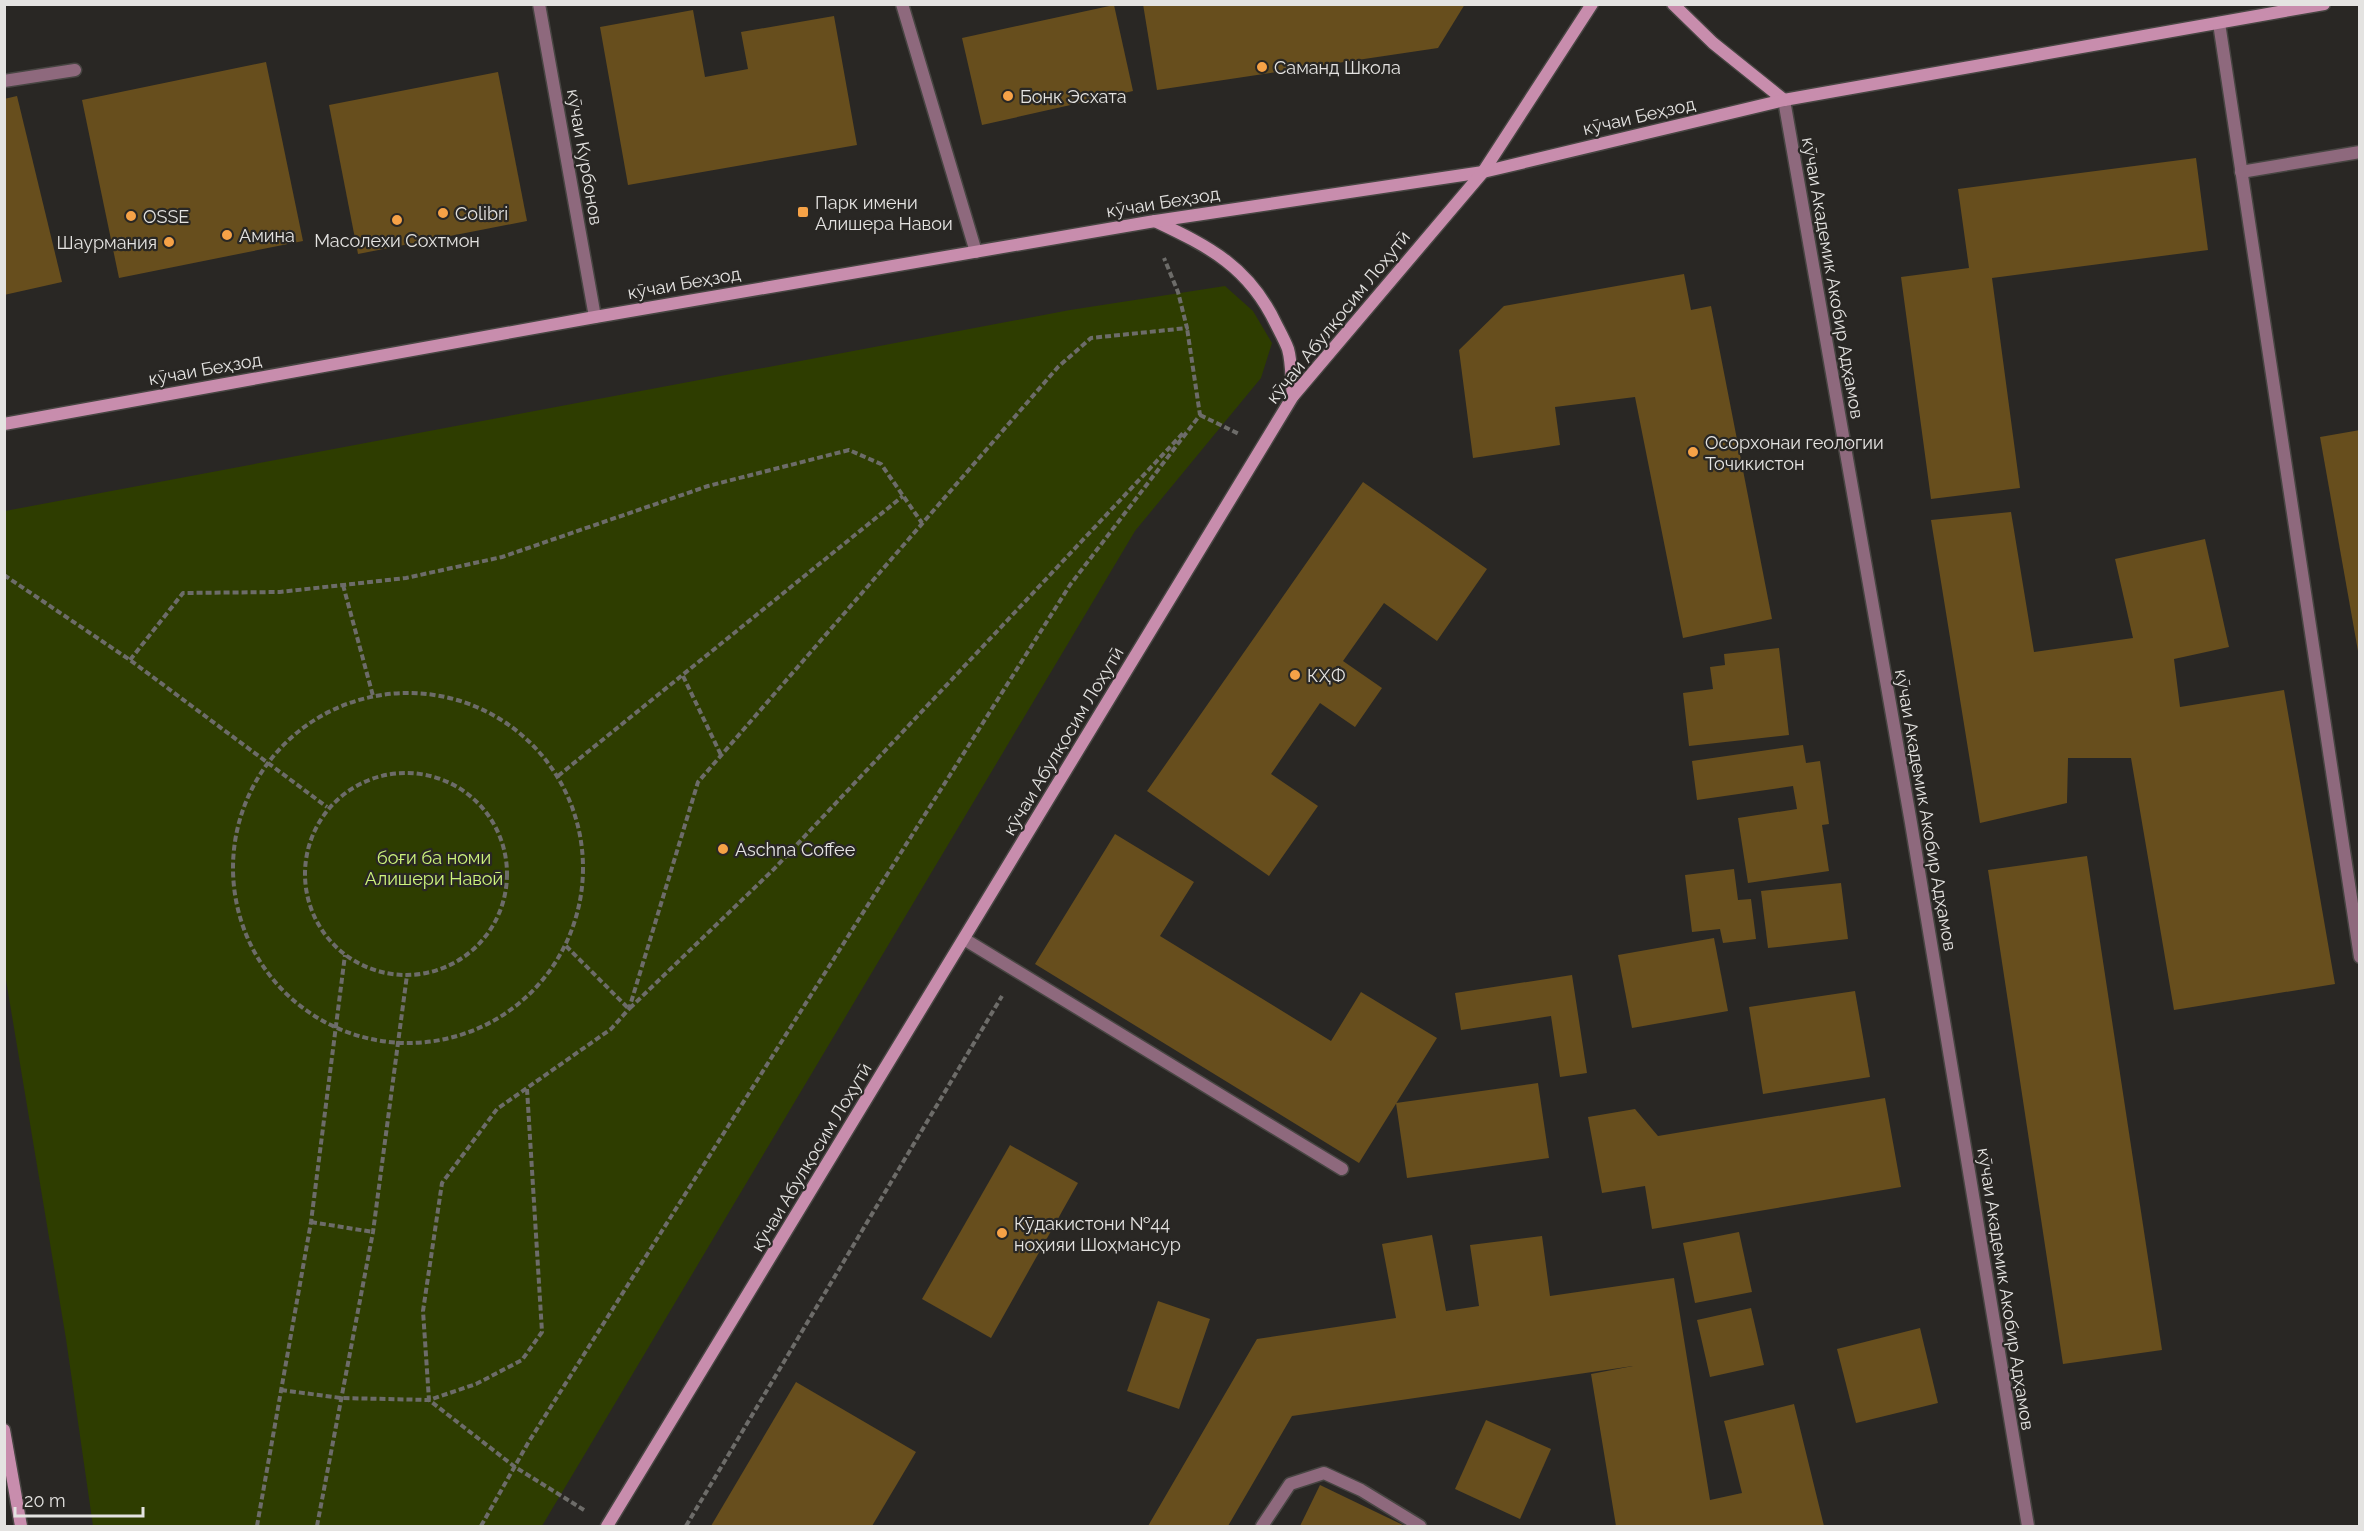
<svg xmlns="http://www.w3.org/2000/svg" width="2364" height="1531" font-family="Raleway,sans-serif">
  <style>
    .green { fill: #2e3d00 }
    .building { fill: #674e1d }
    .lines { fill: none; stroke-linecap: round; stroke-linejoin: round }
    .lane-casing { stroke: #474542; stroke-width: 15 }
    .street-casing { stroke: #474542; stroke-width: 15 }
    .secondary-casing { stroke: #474542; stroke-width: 15 }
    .path { stroke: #6d6c69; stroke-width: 4; stroke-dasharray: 6 3; stroke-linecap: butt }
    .lane { stroke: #8e697d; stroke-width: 12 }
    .street { stroke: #8e697d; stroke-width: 12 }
    .secondary { stroke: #c88dad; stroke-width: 12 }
    .poi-dot { fill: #f6a247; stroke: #292724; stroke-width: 2 }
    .labels { text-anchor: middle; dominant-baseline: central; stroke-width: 4.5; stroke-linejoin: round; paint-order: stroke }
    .poi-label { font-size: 18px; fill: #e4e3e1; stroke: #292724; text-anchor: start }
    .street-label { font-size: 18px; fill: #e4e3e1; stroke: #292724 }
    .park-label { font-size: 18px; fill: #cdf37c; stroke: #292724 }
  </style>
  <rect width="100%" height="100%" fill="#292724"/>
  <path class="green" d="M1225,286L1253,311L1272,343L1261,378L1135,531L542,1526H93L66,1339L5,974V511L1070,310Z"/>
  <g class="building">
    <path d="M1143,4H1465L1438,48L1157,90Z"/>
    <path d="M1114,5L1133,91L982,125L962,38Z"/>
    <path d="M693,10L705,77L748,69L741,32L834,16L857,145L628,185L600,27Z"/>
    <path d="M266,62L303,241L119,278L82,100Z"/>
    <path d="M498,72L527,221L358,254L329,105Z"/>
    <path d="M17,96L62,282L4,295V99Z"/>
    <path d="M2196,158L2208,250L1992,278L2020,488L1931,499L1901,277L1969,268L1958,189Z"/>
    <path d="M1684,274L1691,310L1711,306L1772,619L1683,638L1635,397L1555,407L1560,445L1473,458L1459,350L1504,306Z"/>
    <path d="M2360,430V651H2358L2320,437Z"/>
    <path d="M1363,482L1487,569L1437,641L1384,603L1343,661L1382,688L1355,727L1320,703L1271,774L1318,806L1269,876L1147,791Z"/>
    <path d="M2011,512L2034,652L2133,638L2115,559L2205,539L2229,647L2174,659L2180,707L2284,690L2335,984L2174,1010L2131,758H2068L2067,803L1980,823L1931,520Z"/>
    <path d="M1779,648L1789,735L1689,746L1683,693L1713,689L1710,667L1725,665L1724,654Z"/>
    <path d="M1803,745L1806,763L1820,761L1829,824L1822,825L1829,871L1748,883L1738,818L1797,809L1793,786L1697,800L1692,761Z"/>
    <path d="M1115,834L1194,882L1160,936L1331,1041L1361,992L1437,1038L1359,1163L1035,964Z"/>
    <path d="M2087,856L2162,1350L2063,1364L1988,870Z"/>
    <path d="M1734,869L1738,900L1751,899L1756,939L1723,943L1720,929L1692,932L1685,875Z"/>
    <path d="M1841,883L1848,939L1768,948L1761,891Z"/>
    <path d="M1714,938L1728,1011L1632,1028L1618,955Z"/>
    <path d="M1572,975L1587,1073L1560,1077L1551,1016L1461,1030L1455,993Z"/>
    <path d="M1855,991L1870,1077L1763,1094L1749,1007Z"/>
    <path d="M1538,1083L1549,1158L1407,1178L1396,1103Z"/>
    <path d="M1885,1098L1901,1187L1652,1229L1645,1186L1602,1193L1588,1117L1635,1109L1658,1136Z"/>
    <path d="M1010,1145L1078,1183L991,1338L922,1299Z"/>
    <path d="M1739,1232L1752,1292L1695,1303L1683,1243Z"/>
    <path d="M1432,1235L1446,1311L1479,1306L1470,1245L1542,1236L1550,1296L1674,1278L1710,1500L1742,1493L1724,1421L1794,1404L1824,1526H1616L1591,1374L1633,1366L1292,1416L1228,1526H1148L1257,1339L1396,1318L1382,1244Z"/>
    <path d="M1158,1301L1210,1319L1179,1409L1127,1391Z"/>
    <path d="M1751,1308L1764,1365L1710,1377L1697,1320Z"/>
    <path d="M1920,1328L1938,1403L1856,1423L1837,1349Z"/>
    <path d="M796,1382L916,1452L872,1526H711Z"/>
    <path d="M1486,1420L1551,1449L1520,1519L1455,1489Z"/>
    <path d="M1320,1485L1405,1526H1300Z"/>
  </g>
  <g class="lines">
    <defs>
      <g id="lane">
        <path d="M902,4L976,252"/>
        <path d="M2219,23L2360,957"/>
        <path d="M4,81L75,70"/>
        <path d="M2241,172L2360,152"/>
        <path d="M964,939L1342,1169"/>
        <path d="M1262,1526L1290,1484L1324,1473L1361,1490L1420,1526"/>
      </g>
      <g id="street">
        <path d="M539,4L595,317"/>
        <path d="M1784,100L1911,823L2028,1526"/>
      </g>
      <g id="secondary">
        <path d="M1673,4L1713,43L1784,100"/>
        <path d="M1155,221C1210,247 1249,267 1276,324C1280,332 1285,341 1288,349C1292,363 1291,381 1293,396"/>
        <path d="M4,424L595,317L1149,222L1483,172L1784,100L2324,4"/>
        <path d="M4,1430L21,1526"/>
        <path d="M607,1526L1293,396L1483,172L1592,4"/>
      </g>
    </defs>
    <use href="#lane" class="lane-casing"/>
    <use href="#street" class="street-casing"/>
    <use href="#secondary" class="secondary-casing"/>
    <g class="path">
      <path d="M1200,415L1239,434"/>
      <path d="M4,575L130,660L327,807"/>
      <path d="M343,585L373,696"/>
      <path d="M130,660L183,593L280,592L406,578L502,557L708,486L849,450L881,464L922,523"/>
      <path d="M683,676L721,755"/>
      <circle cx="408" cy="868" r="175"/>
      <circle cx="406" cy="874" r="101"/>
      <path d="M558,776L903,496"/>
      <path d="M566,946L629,1009L774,869L1185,431"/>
      <path d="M311,1222L373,1232"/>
      <path d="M281,1390L341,1398L429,1400L476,1384L522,1360L542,1332L527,1089"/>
      <path d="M584,1510L515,1467L429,1400L423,1311L442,1183L497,1109L611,1029L629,1009L698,782L1058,367L1091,338L1187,328L1178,292L1164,258"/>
      <path d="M257,1526L311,1222L345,955"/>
      <path d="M317,1526L373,1232L407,975"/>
      <path d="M481,1526L528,1443L1070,585L1200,415L1187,328"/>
      <path d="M686,1526L1002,996"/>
    </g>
    <use href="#lane" class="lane"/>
    <use href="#street" class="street"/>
    <use href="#secondary" class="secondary"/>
  </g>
  <g class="poi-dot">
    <circle cx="1262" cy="67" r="6"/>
    <circle cx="1008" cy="96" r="6"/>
    <rect x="797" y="206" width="12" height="12" rx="3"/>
    <circle cx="443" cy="213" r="6"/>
    <circle cx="131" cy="216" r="6"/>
    <circle cx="397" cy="220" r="6"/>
    <circle cx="227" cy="235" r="6"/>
    <circle cx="169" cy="242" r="6"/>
    <circle cx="1693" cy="452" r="6"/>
    <circle cx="1295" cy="675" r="6"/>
    <circle cx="723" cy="849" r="6"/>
    <circle cx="1002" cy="1233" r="6"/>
  </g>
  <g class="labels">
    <g class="poi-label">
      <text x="1274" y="67">Саманд Школа</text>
      <text x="1020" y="96">Бонк Эсхата</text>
      <text x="815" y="202">Парк имени<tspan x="815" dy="21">Алишера Навои</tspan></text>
      <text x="455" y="213">Colibri</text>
      <text x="143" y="216">OSSE</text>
      <text x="239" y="235">Амина</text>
      <text x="397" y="240" text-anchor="middle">Масолехи Сохтмон</text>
      <text x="157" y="242" text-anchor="end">Шаурмания</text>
      <text x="1705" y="442">Осорхонаи геологии<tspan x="1705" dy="21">Точикистон</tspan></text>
      <text x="1307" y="675">КҲФ</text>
      <text x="735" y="849">Aschna Coffee</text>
      <text x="1014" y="1223">Кӯдакистони №44<tspan x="1014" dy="21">ноҳияи Шоҳмансур</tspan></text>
    </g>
    <g class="street-label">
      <text transform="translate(1639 116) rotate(-13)">кӯчаи Беҳзод</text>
      <text transform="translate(585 157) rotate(80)">кӯчаи Курбонов</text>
      <text transform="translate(1163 202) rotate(-9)">кӯчаи Беҳзод</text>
      <text transform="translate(1833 278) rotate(80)">кӯчаи Академик Акобир Адҳамов</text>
      <text transform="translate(684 283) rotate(-10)">кӯчаи Беҳзод</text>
      <text transform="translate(1338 317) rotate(-51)">кӯчаи Абулқосим Лоҳутӣ</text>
      <text transform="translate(205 369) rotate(-10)">кӯчаи Беҳзод</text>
      <text transform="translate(1063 741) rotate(-59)">кӯчаи Абулқосим Лоҳутӣ</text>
      <text transform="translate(1926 810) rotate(80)">кӯчаи Академик Акобир Адҳамов</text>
      <text transform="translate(811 1157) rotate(-59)">кӯчаи Абулқосим Лоҳутӣ</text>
      <text transform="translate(2006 1289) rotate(81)">кӯчаи Академик Акобир Адҳамов</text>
    </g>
    <g class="park-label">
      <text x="434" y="857">боғи ба номи<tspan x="434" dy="21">Алишери Навоӣ</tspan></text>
    </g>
  </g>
  <rect width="2364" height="1531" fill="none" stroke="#e4e3e1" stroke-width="12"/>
  <path d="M15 1507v9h128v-9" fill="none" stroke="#e4e3e1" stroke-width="3"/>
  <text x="24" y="1507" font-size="18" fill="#e4e3e1" stroke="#292724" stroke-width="4.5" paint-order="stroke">20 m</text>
</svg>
